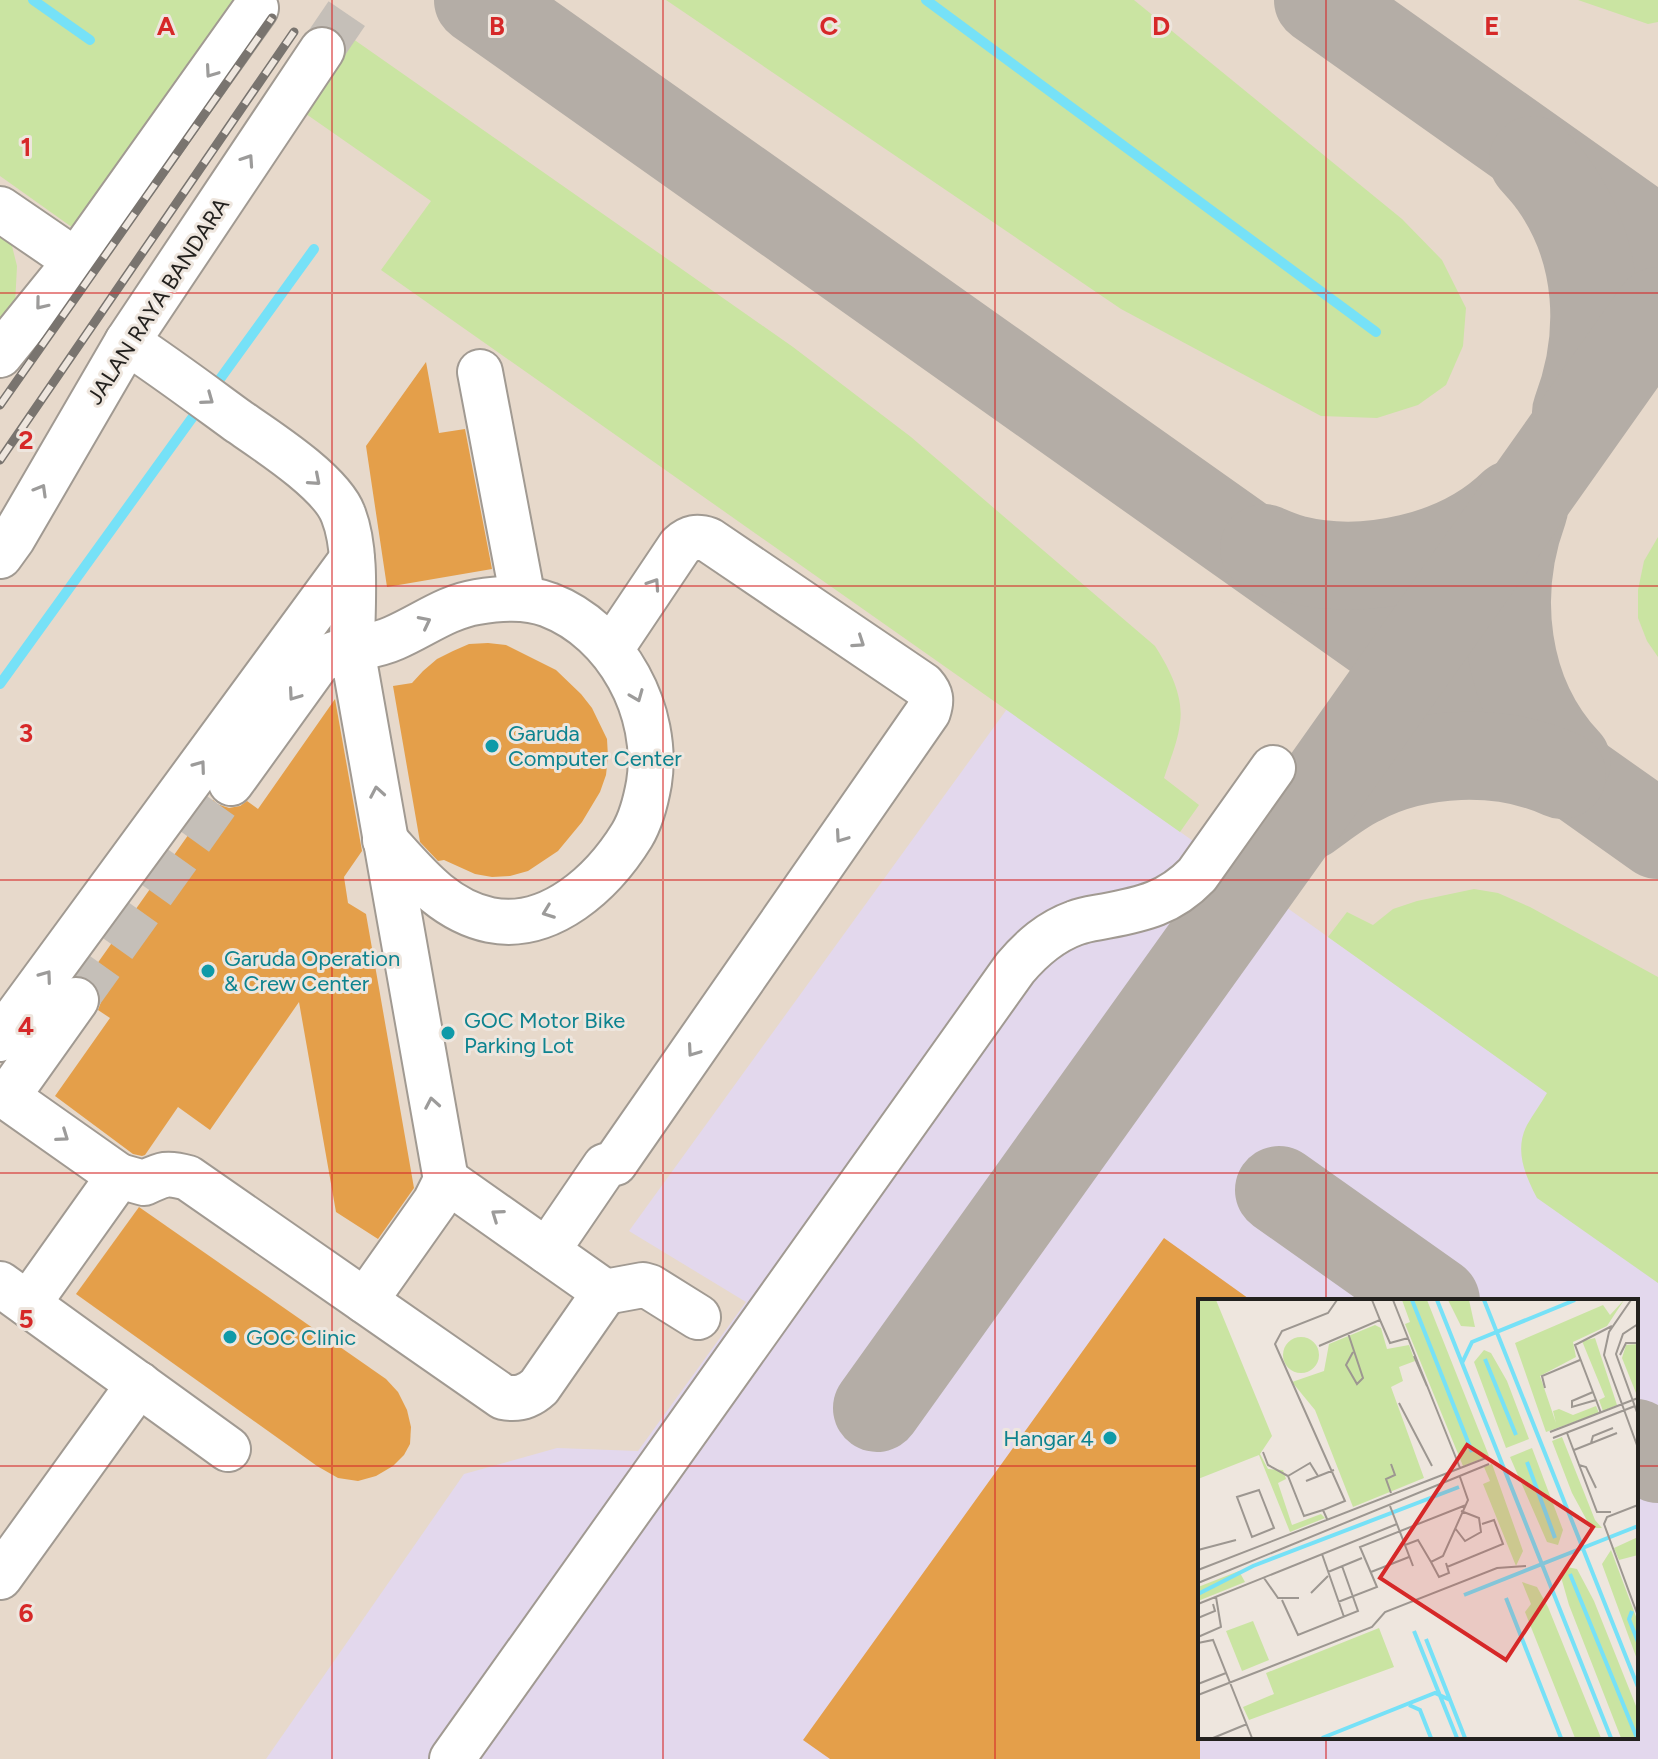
<svg xmlns="http://www.w3.org/2000/svg" width="1658" height="1759" font-family="Figtree,sans-serif">
  <style>
    .built { fill: #e7d9cb; fill-rule: evenodd }
    .industrial { fill: #e3d8ed; fill-rule: evenodd }
    .green { fill: #cae4a2 }
    .lines { fill: none; stroke-linecap: round; stroke-linejoin: round }
    .stream { stroke: #76e1f7; stroke-width: 10 }
    .taxiway { stroke: #b4ada6; stroke-width: 88 }
    .building { fill: #e49f4a }
    .minor-tunnel { stroke: #c5bfb8; stroke-width: 44; stroke-dasharray: 44 22; stroke-linecap: butt }
    .minor-casing { stroke: #a19a92; stroke-width: 48 }
    .minor { stroke: #fff; stroke-width: 44 }
    .rail-casing { stroke: #79746f; stroke-width: 9 }
    .rail { stroke: #eee6de; stroke-width: 6; stroke-dasharray: 18; stroke-linecap: butt }
    .oneway { stroke: #9c9b9a }
    .grid { fill: none; stroke: #d62828; stroke-width: 2; stroke-opacity: 0.55 }
    .culture-dot { fill: #0f9aa8; stroke: #eee6de; stroke-width: 3 }
    .labels { text-anchor: middle; dominant-baseline: central; stroke-width: 6; stroke-linejoin: round; paint-order: stroke }
    .street-label { font-size: 22px; fill: #23211e; stroke: #eee6de }
    .culture-label { font-size: 22px; fill: #0d838f; stroke: #eee6de; text-anchor: start }
    .inset-river { fill: none; stroke: #76e1f7; stroke-width: 4 }
    .inset-road { fill: none; stroke: #9d9791; stroke-width: 2 }
    .view { fill: #d62828; fill-opacity: 0.15; stroke: #d62828; stroke-width: 4 }
    .inset-edge { fill: none; stroke: #23211e; stroke-width: 4 }
    .grid-label { font-size: 26px; text-anchor: middle; font-weight: bold; fill: #d62828; stroke: #eee6de; stroke-width: 6; stroke-linejoin: round; paint-order: stroke }
  </style>
  <rect width="100%" height="100%" fill="#eee6de"/>
  <path class="built" d="M0,0H1658V1759H0ZM1200,1301H1636V1737H1200Z"/>
  <path class="industrial" d="M1007,709L1658,1171V1759H266L464,1474L557,1448L638,1451L746,1302L629,1231ZM1200,1301H1636V1737H1200Z"/>
  <g class="green">
    <path d="M0,0H251L76,230L0,176Z"/>
    <path d="M666,0H1134L1402,219L1442,260L1466,308L1463,346L1446,385L1418,405L1377,418L1321,416L1121,309Z"/>
    <path d="M1578,0H1658V22L1648,24Z"/>
    <path d="M346,34L793,347L911,437L1155,646C1169,668 1184,696 1180,723C1178,741 1170,760 1164,778L1199,805L1180,832L381,270L431,201L296,107Z"/>
    <path d="M0,228L9,234L17,266L15,305L0,321Z"/>
    <path d="M1658,537V657L1647,641L1638,618V590L1644,561Z"/>
    <path d="M1474,889L1498,893L1530,907L1658,977V1283L1537,1198C1525,1175 1514,1150 1527,1125C1533,1114 1541,1104 1547,1093L1328,937L1347,912L1373,925L1393,909L1417,901Z"/>
  </g>
  <g class="lines">
    <g class="stream">
      <path d="M33,0L90,40"/>
      <path d="M926,0L1376,332"/>
      <path d="M212,390L314,249"/>
      <path d="M0,684L200,407"/>
    </g>
    <g class="taxiway">
      <path d="M478,0L1658,835"/>
      <path d="M1318,0L1658,241"/>
      <path d="M1533,160C1540,168 1547,175 1553,184C1601,251 1605,337 1576,412"/>
      <path d="M1524,509C1493,593 1503,694 1567,762"/>
      <path d="M1264,548C1273,552 1283,556 1293,559C1365,577 1459,557 1513,504"/>
      <path d="M1308,816C1325,804 1341,791 1359,782C1418,750 1501,747 1562,775"/>
      <path d="M1279,1190L1436,1301"/>
      <path d="M877,1408L1327,779L1658,311"/>
      <path d="M1636,1443L1658,1459"/>
    </g>
  </g>
  <g class="building">
    <path d="M426,362L439,433L465,429L492,569L387,587L366,446Z"/>
    <path d="M488,643L506,645L556,670L581,694L592,708L607,739L608,757L606,775L600,792L582,822L558,851L528,871L510,876L492,877L475,874L444,860L438,861L420,842L393,686L412,683L423,671L437,659L453,651L469,644Z"/>
    <path d="M335,699L362,851L344,877L348,903L366,914L414,1188L378,1239L336,1212L299,1002L210,1130L178,1107L145,1155L142,1156L133,1154L55,1096L110,1018L98,1010L101,1002L99,990L91,980L87,978L213,800L217,804L229,808L240,806L247,801L258,809Z"/>
    <path d="M139,1207L386,1379L398,1392L407,1410L411,1427L410,1444L404,1455L393,1466L376,1476L358,1481L338,1478L317,1466L76,1294Z"/>
    <path d="M1164,1238L1252,1301H1200V1759H830L803,1740Z"/>
  </g>
  <g class="lines">
    <g class="minor-tunnel">
      <path d="M322,50L356,0"/>
      <path d="M76,1000L231,783"/>
    </g>
    <defs>
      <g id="minor">
        <path d="M0,209L76,261"/>
        <path d="M0,355L76,261L256,8"/>
        <path d="M480,372L523,599"/>
        <path d="M0,556L13,538L127,342L322,50"/>
        <path d="M231,783L319,661C343,647 370,649 394,638C422,626 446,607 477,602C500,598 527,596 549,605C617,631 660,712 649,783C646,800 641,820 632,835C603,882 550,932 490,920C443,910 415,873 385,840"/>
        <path d="M0,1039L352,559"/>
        <path d="M0,1092L119,1176"/>
        <path d="M7,1097L76,1000"/>
        <path d="M547,1251L605,1166L615,1163L928,712C932,700 931,694 923,685L709,540C697,536 690,537 680,546L611,649"/>
        <path d="M0,1284L228,1449"/>
        <path d="M605,1292L643,1285L650,1287L698,1317"/>
        <path d="M365,1301L503,1397C517,1400 528,1397 539,1387L605,1292L446,1180"/>
        <path d="M28,1304L119,1176L144,1183C163,1174 167,1172 188,1178L365,1301L435,1202L446,1180L352,649C352,609 358,551 343,514C331,482 267,441 238,421C201,394 165,367 127,342"/>
        <path d="M0,1577L139,1384"/>
        <path d="M452,1759L1015,968C1032,948 1050,932 1075,923C1085,919 1096,918 1106,916C1143,909 1170,903 1197,875L1273,768"/>
      </g>
    </defs>
    <use href="#minor" class="minor-casing"/>
    <use href="#minor" class="minor"/>
    <defs>
      <g id="rail">
        <path d="M0,405L272,18"/>
        <path d="M0,460L294,32"/>
      </g>
    </defs>
    <use href="#rail" class="rail-casing"/>
    <use href="#rail" class="rail"/>
  </g>
  <defs><path id="oneway-chevron" d="M-2-3.5L2.5 0L-2 3.5" fill="none" stroke-width="1.6" stroke-linecap="round" stroke-linejoin="round" transform="scale(2)"/></defs>
  <g class="oneway">
    <use href="#oneway-chevron" transform="translate(211 72) rotate(125)"/>
    <use href="#oneway-chevron" transform="translate(248 160) rotate(-56)"/>
    <use href="#oneway-chevron" transform="translate(41 304) rotate(129)"/>
    <use href="#oneway-chevron" transform="translate(208 399) rotate(36)"/>
    <use href="#oneway-chevron" transform="translate(315 480) rotate(41)"/>
    <use href="#oneway-chevron" transform="translate(41 490) rotate(-60)"/>
    <use href="#oneway-chevron" transform="translate(654 584) rotate(-56)"/>
    <use href="#oneway-chevron" transform="translate(425 622) rotate(-27)"/>
    <use href="#oneway-chevron" transform="translate(859 642) rotate(34)"/>
    <use href="#oneway-chevron" transform="translate(294 695) rotate(125)"/>
    <use href="#oneway-chevron" transform="translate(637 696) rotate(68)"/>
    <use href="#oneway-chevron" transform="translate(200 766) rotate(-54)"/>
    <use href="#oneway-chevron" transform="translate(377 792) rotate(-100)"/>
    <use href="#oneway-chevron" transform="translate(841 837) rotate(125)"/>
    <use href="#oneway-chevron" transform="translate(548 912) rotate(159)"/>
    <use href="#oneway-chevron" transform="translate(46 976) rotate(-54)"/>
    <use href="#oneway-chevron" transform="translate(693 1051) rotate(125)"/>
    <use href="#oneway-chevron" transform="translate(432 1103) rotate(-100)"/>
    <use href="#oneway-chevron" transform="translate(63 1136) rotate(35)"/>
    <use href="#oneway-chevron" transform="translate(497 1215) rotate(-145)"/>
  </g>
  <path class="grid" d="M332,0V1759M663,0V1759M995,0V1759M1326,0V1301M0,293H1658M0,586H1658M0,880H1658M0,1173H1658M0,1466H1200M1636,1466H1658M1326,1737V1759"/>
  <g class="culture-dot">
    <circle cx="492" cy="746" r="8"/>
    <circle cx="208" cy="971" r="8"/>
    <circle cx="448" cy="1033" r="8"/>
    <circle cx="230" cy="1337" r="8"/>
    <circle cx="1110" cy="1438" r="8"/>
  </g>
  <g class="labels">
    <g class="street-label">
      <text transform="translate(158 301) rotate(-57)">JALAN RAYA BANDARA</text>
    </g>
    <g class="culture-label">
      <text x="508" y="733">Garuda<tspan x="508" dy="25">Computer Center</tspan></text>
      <text x="224" y="958">Garuda Operation<tspan x="224" dy="25">&amp; Crew Center</tspan></text>
      <text x="464" y="1020">GOC Motor Bike<tspan x="464" dy="25">Parking Lot</tspan></text>
      <text x="246" y="1337">GOC Clinic</text>
      <text x="1094" y="1438" text-anchor="end">Hangar 4</text>
    </g>
  </g>
  <g transform="translate(1198 1299)">
    <rect width="440" height="440" fill="#eee6de"/>
    <path d="M0,1H18L74,137L62,155L70,170L85,171L88,180L80,184L94,226L123,215L127,219L92,233L61,156L0,180ZM229,1L291,157L265,167L207,25L212,23L204,1ZM250,1H271L277,28L263,27ZM426,1L409,27L375,43L378,58L342,77L358,124L355,112L361,110L375,116L398,107L401,114L348,133L317,44L405,6L412,16ZM177,26L183,29L189,50L211,46L217,62L201,68L205,82L193,88L226,179L155,208L117,111L94,83L126,72L131,45ZM85 56a18 18 0 1 1 36 0a18 18 0 1 1-36 0ZM397,39L419,106L405,112L401,101L407,98L384,42ZM440,45V99L424,59L428,46ZM286,51L293,54L309,82L331,140L308,149L276,63ZM364,138L397,221L404,229H393L374,194L354,142ZM334,149L365,231L360,246L349,243L312,158ZM294,165L325,252L318,267L285,185L292,182L286,168ZM440,238V256L421,261L416,249ZM413,251L440,323V363L404,265ZM369,268L379,270L396,302L440,412V439H423L371,306L363,278ZM41,272L47,283L0,302V288ZM324,283L339,288L350,308L403,439H377L327,313L333,305ZM55,322L71,361L44,372L28,332ZM181,329L196,368L51,421L45,408L76,395L68,374Z" fill="#cae4a2"/>
    <path class="inset-river" d="M214,1L274,153M239,1L413,439M286,1L440,388M287,60L318,136M264,64L274,43L377,1M329,163L357,239M372,275L439,439M0,295L55,267L261,188M266,296L440,227M308,299L363,439M434,312L431,320L440,343M216,332L259,439M228,340L267,439M211,406L222,411L233,439M124,439L237,394L252,401"/>
    <path class="inset-road" d="M433,1L411,33L406,56L440,149M182,21L192,44L210,39L195,1M440,25L425,35L418,55L440,116M150,34L165,79L159,85L148,66L155,53M210,39L262,169M121,47L182,21L174,1M422,56L428,44H440M216,57L229,87M347,89L344,77L382,61M395,93L374,102V108L398,101M201,104L234,167M403,114L377,46L414,27M352,133L440,99M369,134L399,213H413M355,139L437,107M393,144L395,137L415,129M376,151L419,134M65,153L70,166L90,177L106,217L125,211M193,165L197,176L188,180L193,194M381,166L388,168L398,189M90,177L112,164L120,177M108,182L136,171M61,191L76,229L54,238L39,198ZM440,206L409,218L406,225L440,317M192,207L215,267M129,220L125,211L147,202L77,45L84,32L130,14L139,1M257,229L267,242L283,233L281,219L263,212M207,246L220,241L233,263L245,257L270,201L262,178M0,251L38,241M124,255L146,318M233,263L241,278L251,274L248,264M249,268L305,245L296,221L284,225M0,271L288,159M130,273L164,259M173,273L211,258M66,279L80,299H101M0,284L291,165M113,294L130,277M84,301L100,336L160,312L144,267M140,303L179,288L162,248L268,206M0,305L199,225M0,319L17,312L15,305M0,338L23,328L18,298M0,344L15,341L54,439M0,385L28,374M0,396L174,328L187,313L299,269L328,267M15,439L49,425"/>
    <path class="view" d="M269,146L395,228L308,361L182,279Z"/>
    <rect width="440" height="440" class="inset-edge"/>
  </g>
  <g class="grid-label">
    <text x="166" y="35">A</text>
    <text x="497" y="35">B</text>
    <text x="829" y="35">C</text>
    <text x="1161" y="35">D</text>
    <text x="1492" y="35">E</text>
    <text x="26" y="156">1</text>
    <text x="26" y="449">2</text>
    <text x="26" y="742">3</text>
    <text x="26" y="1035">4</text>
    <text x="26" y="1328">5</text>
    <text x="26" y="1622">6</text>
  </g>
</svg>
